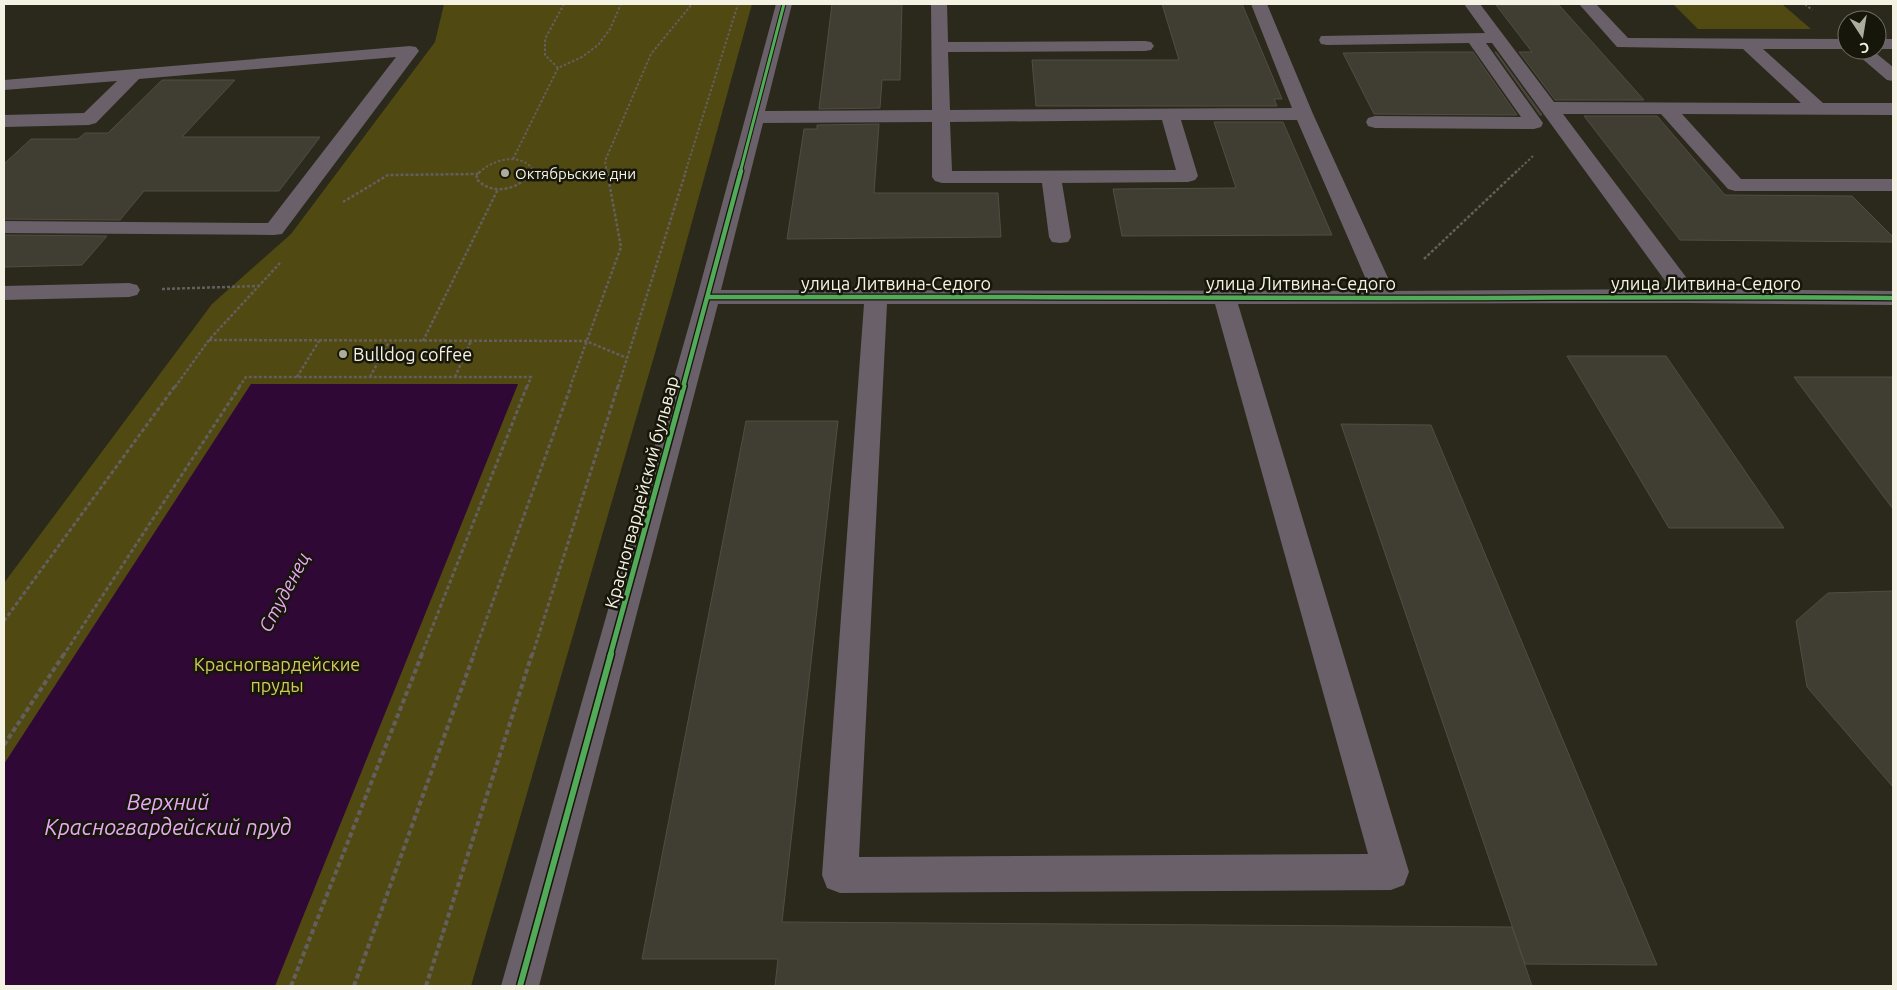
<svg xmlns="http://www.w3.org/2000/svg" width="1897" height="990" font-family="Ubuntu,sans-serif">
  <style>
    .green { fill: #504911 }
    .water { fill: #300836 }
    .building { fill: #403e32; stroke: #504e43 }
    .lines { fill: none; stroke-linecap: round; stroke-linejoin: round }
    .path-far3 { stroke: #645f5e; stroke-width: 2; stroke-dasharray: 2.5 2; stroke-linecap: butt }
    .path-far2 { stroke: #645f5e; stroke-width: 2.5; stroke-dasharray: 3 2; stroke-linecap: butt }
    .path-far1 { stroke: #645f5e; stroke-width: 3; stroke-dasharray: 4 2.5; stroke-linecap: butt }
    .path { stroke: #645f5e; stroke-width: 4; stroke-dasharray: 5 3; stroke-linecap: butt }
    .minor { fill: #6a6069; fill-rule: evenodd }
    .cycleway-far3-casing { stroke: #17160b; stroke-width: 5 }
    .cycleway-far2-casing { stroke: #17160b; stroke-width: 7 }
    .cycleway-far1-casing { stroke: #17160b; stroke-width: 8 }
    .cycleway-casing { stroke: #17160b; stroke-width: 9 }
    .cycleway-far3 { stroke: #51ab58; stroke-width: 3 }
    .cycleway-far2 { stroke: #51ab58; stroke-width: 4.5 }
    .cycleway-far1 { stroke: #51ab58; stroke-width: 5 }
    .cycleway { stroke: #51ab58; stroke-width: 6 }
    .poi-dot { fill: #aeac9d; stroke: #17160b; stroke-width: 2 }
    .labels { text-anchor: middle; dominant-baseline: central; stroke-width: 5; stroke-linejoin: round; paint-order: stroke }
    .far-poi-label { font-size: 15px; fill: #f4f2e3; stroke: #17160b; text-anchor: start }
    .street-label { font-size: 18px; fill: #f4f2e3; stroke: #17160b }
    .poi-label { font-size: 18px; fill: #f4f2e3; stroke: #17160b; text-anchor: start }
    .park-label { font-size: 18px; fill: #d6c75b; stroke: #17160b }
    .water-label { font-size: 19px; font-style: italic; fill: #eaa7f6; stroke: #17160b }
    .near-water-label { font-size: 22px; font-style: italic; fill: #eaa7f6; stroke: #17160b }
  </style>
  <rect width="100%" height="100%" fill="#2b291b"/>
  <g class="green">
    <path d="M444,4H752L671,298L471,986H4V583L212,304L291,234L435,42Z"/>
    <path d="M1673,4H1782L1811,29H1698Z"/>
  </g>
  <path class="water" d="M251,384H518L275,986H4V764Z"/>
  <g class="building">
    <path d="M832,4H902L900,80H882L880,108L819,109Z"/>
    <path d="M1162,4H1242L1282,99H1274L1277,106H1036L1032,60H1179Z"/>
    <path d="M1496,5H1559L1644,100H1555L1519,52H1532Z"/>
    <path d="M1424,52H1473L1517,115L1374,114L1343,53Z"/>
    <path d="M1495,52H1496L1542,115H1540Z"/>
    <path d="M162,80H235L182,137H320L279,191H144L120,220L4,219V164L31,139H78L85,133H108Z"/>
    <path d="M1584,116H1657L1725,195L1852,196L1893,237V242L1680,240Z"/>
    <path d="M1214,122H1283L1332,235L1122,236L1113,189L1236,188Z"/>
    <path d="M879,124L874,193H998L1001,237L787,239L804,129H817V125Z"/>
    <path d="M4,235L107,236L82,265L4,267Z"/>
    <path d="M1567,356H1666L1784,528H1669Z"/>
    <path d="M1794,377H1893V509Z"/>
    <path d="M746,421H838L782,922L1512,927L1532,986H775L778,959H642Z"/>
    <path d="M1341,424L1431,425L1657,965L1525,964Z"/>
    <path d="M1893,591V787L1807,687L1796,621L1828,593Z"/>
  </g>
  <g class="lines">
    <g class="path-far3">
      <path d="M1805,4L1812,10"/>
      <path d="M558,68L545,55V39L564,4"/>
      <path d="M513,159L558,68L582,57L598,45L610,29L621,4"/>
      <path d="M479,173C492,159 522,152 533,170L531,173"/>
      <path d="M607,173L605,161L651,54L692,4"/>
      <path d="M685,173L738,4"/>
      <path d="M1515,173L1533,156"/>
    </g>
    <g class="path-far2">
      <path d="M480,171L476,178C491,197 520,190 532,171"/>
      <path d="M531,176L607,177"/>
      <path d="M343,202L388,175L478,174"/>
      <path d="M1424,259L1517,171"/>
      <path d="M162,289L258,286"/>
      <path d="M209,340L586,341L627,358"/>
      <path d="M423,341L498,189"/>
      <path d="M297,377L319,341"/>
      <path d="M370,377L389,342"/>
      <path d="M455,377L471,341"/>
      <path d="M175,387L209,340L280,263"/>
      <path d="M239,387L246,377H531L527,387"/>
      <path d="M570,387L621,247L607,171"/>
      <path d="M618,387L686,171"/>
    </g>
    <g class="path-far1">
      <path d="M4,621L175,386"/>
      <path d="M63,656L240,386"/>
      <path d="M421,656L527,386"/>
      <path d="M473,656L571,386"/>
      <path d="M532,656L618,386"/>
    </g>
    <g class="path">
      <path d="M4,745L64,654"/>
      <path d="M291,986L422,654"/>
      <path d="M354,986L474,654"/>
      <path d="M426,986L532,654"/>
    </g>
    <g class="minor">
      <path d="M776,4H792L765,111L932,110L931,4H947L948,42L1145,41L1151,42L1154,46L1151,50L1145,51L948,52L950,110L1292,108L1251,4H1267L1313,114L1394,291L1671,289L1492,43H1486L1543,123L1541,127L1534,129L1375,128L1368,126L1366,122L1368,118L1375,116L1521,117L1469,43L1327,45L1321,44L1319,40L1321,36L1485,33L1464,4H1480L1554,102L1801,103L1743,49L1617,47L1579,4H1596L1628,38L1847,39V49H1763L1823,103H1893V115L1682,114L1741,179H1893V191H1735L1728,189L1661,114H1563L1695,289L1893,291V305L1688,303L1238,304L1409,872L1404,885L1391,890L840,893L827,888L822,875L864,304H718L539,986H501L697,297ZM1162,120L1176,170L952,171L950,122ZM1181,120H1297L1371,291L721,290L763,123L932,122V177L935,181L942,183H1042L1049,237L1052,242L1060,243L1068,242L1071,237L1062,183L1188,182L1195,180L1198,176ZM887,304H1215L1368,854L859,857Z"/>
      <rect x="1877" y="39" width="16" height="10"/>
      <path d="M410,46L416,47L419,51L282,234L274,235L4,233V221L268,223L396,57L139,79L96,123L89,125L4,127V115L84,113L117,81L4,90V80Z"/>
      <path d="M1852,50H1872L1893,67V81L1887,80Z"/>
      <path d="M129,283L137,285L140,290L137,295L129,297L4,300V286Z"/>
    </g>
    <defs>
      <path id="cycleway-far3" d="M740,173L784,4"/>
      <g id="cycleway-far2">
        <path d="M708,297C934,296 1161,298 1387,298C1556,298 1724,296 1893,298"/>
        <path d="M683,387L741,171"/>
      </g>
      <path id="cycleway-far1" d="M610,656L684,386"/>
      <path id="cycleway" d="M520,986L611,654"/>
    </defs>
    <use href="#cycleway-far3" class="cycleway-far3-casing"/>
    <use href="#cycleway-far2" class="cycleway-far2-casing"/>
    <use href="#cycleway-far1" class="cycleway-far1-casing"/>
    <use href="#cycleway" class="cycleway-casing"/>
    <use href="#cycleway-far3" class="cycleway-far3"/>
    <use href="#cycleway-far2" class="cycleway-far2"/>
    <use href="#cycleway-far1" class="cycleway-far1"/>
    <use href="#cycleway" class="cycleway"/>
  </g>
  <g class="poi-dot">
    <circle cx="505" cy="173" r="5"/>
    <circle cx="343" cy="354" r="5"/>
  </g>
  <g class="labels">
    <g class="far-poi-label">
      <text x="515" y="173">Октябрьские дни</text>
    </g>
    <g class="street-label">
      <text x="896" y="283">улица Литвина-Седого</text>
      <text x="1301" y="283">улица Литвина-Седого</text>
      <text x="1706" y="283">улица Литвина-Седого</text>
      <text transform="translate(641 492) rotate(-75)">Красногвардейский бульвар</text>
    </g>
    <g class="poi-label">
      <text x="353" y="354">Bulldog coffee</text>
    </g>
    <g class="park-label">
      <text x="277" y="664">Красногвардейские<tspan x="277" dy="21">пруды</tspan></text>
    </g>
    <g class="water-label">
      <text transform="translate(284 592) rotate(-62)">Студенец</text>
    </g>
    <g class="near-water-label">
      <text x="168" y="801">Верхний<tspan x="168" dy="25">Красногвардейский пруд</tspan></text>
    </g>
  </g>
  <rect width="1897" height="990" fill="none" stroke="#f4f2e3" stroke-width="10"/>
  <g transform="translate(1862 35) rotate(168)"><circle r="24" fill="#17160b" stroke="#6f6e61"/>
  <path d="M0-4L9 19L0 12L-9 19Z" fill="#aeac9d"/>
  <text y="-8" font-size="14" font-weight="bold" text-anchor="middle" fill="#f4f2e3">С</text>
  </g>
</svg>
